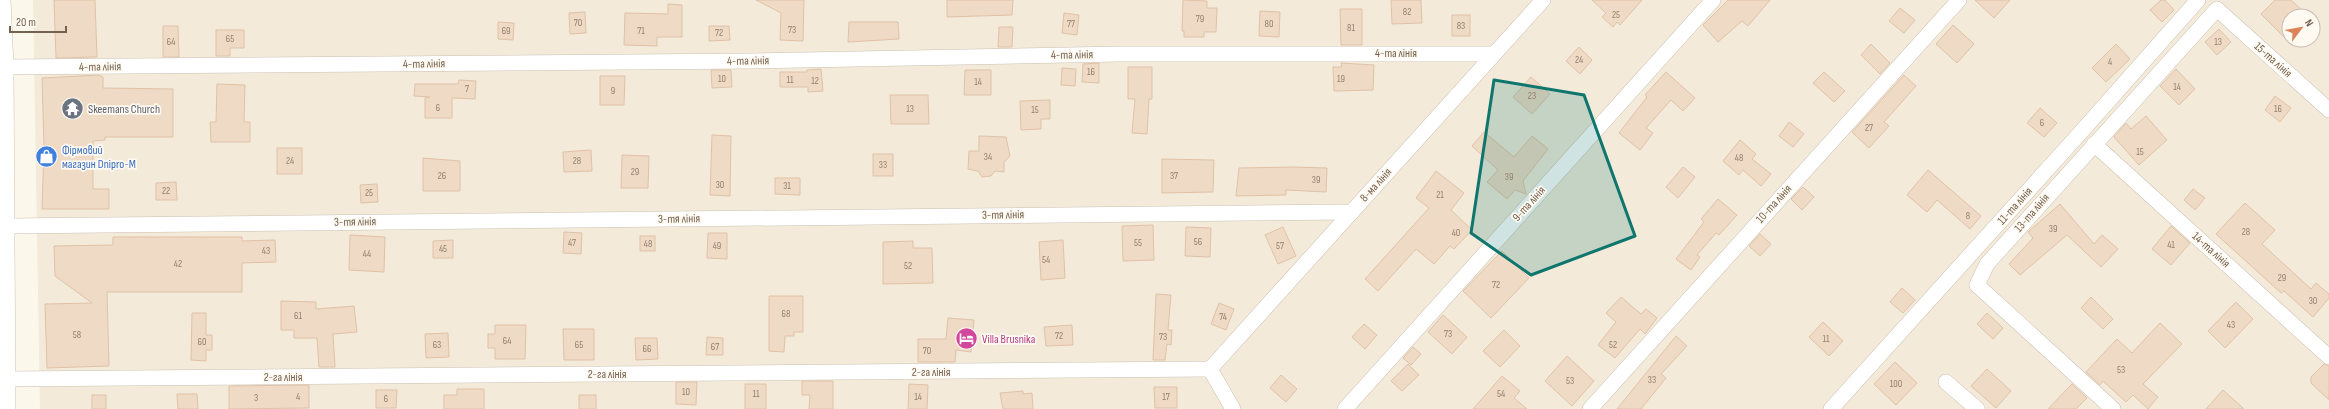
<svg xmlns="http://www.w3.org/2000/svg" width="2329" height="409" font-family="'Sofia Sans Condensed',sans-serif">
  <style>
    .residential { fill: #f3eada; fill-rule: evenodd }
    .building { fill: #efdac5; stroke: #e0c2a6 }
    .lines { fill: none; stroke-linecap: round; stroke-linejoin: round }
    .minor-casing { stroke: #cdc0b1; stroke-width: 16 }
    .secondary-casing { stroke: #d0c1af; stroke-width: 22 }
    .minor { stroke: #fff; stroke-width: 15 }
    .secondary { stroke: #fff; stroke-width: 21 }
    .marked { fill: #0f766e; fill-opacity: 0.2; stroke: #0f766e; stroke-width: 3; stroke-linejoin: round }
    .labels { text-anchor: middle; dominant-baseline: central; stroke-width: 3.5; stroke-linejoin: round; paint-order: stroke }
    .number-label { font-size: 10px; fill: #947f6c }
    .street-label { font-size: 12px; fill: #75614f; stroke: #fefaf2 }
    .worship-label { font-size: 12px; fill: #5b616d; stroke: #fefaf2; text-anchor: start }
    .shop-label { font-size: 12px; fill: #366cbe; stroke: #fefaf2; text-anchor: start }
    .hotel-label { font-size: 12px; fill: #b23c85; stroke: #fefaf2; text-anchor: start }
  </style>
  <rect width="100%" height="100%" fill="#fbf7eb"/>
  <path class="residential" d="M33,0H2329V409H40ZM2289,16H2313V40H2289Z"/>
  <g class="building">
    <path d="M54,0H95L97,57L56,58Z"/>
    <path d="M756,0H804L803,41L780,40L781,13Z"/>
    <path d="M947,0H1013L1012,15L947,17Z"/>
    <path d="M1183,0L1207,1V8H1217L1216,32H1204V37H1184V31H1182Z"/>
    <path d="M1391,0H1421L1422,23L1392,24Z"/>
    <path d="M1592,0H1642L1620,25L1617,22L1613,27L1602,17L1606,13Z"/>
    <path d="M1728,0H1770L1748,26L1742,21L1718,42L1703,25Z"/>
    <path d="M1975,0H2010L1994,18Z"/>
    <path d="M2161,0H2165L2174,10L2162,22L2150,10Z"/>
    <path d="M2275,0H2291L2308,16H2289V42L2261,14Z"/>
    <path d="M668,4L682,5V37H657V46L624,45L625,13L668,14Z"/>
    <path d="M1900,8L1915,20L1904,33L1889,21Z"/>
    <path d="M1340,9H1362V45H1341Z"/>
    <path d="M1260,11L1280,12L1279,37L1259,36Z"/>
    <path d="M585,12L586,33L570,34L569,13Z"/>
    <path d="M1064,13L1079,15L1077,35L1062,33Z"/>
    <rect x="1452" y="15" width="18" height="21"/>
    <path d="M498,22L514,23L513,40L498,39Z"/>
    <path d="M849,22H898L899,39L848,42Z"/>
    <path d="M1953,25L1974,44L1957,63L1936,44Z"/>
    <path d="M163,26H178L179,57H163Z"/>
    <path d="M709,26H729L730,40L709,41Z"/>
    <path d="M999,27H1013L1012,47H998Z"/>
    <path d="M2219,29L2231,42L2217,55L2205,42Z"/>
    <path d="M216,30H244V48H230V56H216Z"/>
    <path d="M1871,44L1890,63L1880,74L1861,55Z"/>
    <path d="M2116,44L2130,59L2106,82L2092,68Z"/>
    <path d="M1579,47L1592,60L1580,74L1566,61Z"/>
    <path d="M1099,63V83L1082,82L1083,64Z"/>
    <path d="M1341,63L1374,65L1373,90L1334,91L1333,67H1342Z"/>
    <path d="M1128,67H1152V99H1149L1147,134L1132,133L1135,99H1128Z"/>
    <path d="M1062,68L1076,69L1075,86L1061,85Z"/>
    <path d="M821,69L823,91L808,92V87H780V72H807V70Z"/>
    <path d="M2176,69L2195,89L2179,105L2160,86Z"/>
    <path d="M711,70H731L732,87L712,88Z"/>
    <path d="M965,70H991V95H964Z"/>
    <path d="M1666,72L1695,98L1683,111L1671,100L1646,128L1653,133L1640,150L1619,133L1647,97L1645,95Z"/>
    <path d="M1824,72L1845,91L1834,102L1813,83Z"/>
    <path d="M98,75L103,77V88L173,89V137H105V140L93,141V189H109V209H42L44,146L42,78Z"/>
    <path d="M1904,75L1916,86L1884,122L1889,126L1869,148L1852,132Z"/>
    <path d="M600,76H625L624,105H600Z"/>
    <path d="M1531,77L1550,94L1532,114L1513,97Z"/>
    <path d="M459,80L476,81L475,99L452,98V118H425V98L430,97L414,96L415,84H458Z"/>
    <path d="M217,84L245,85L244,122H250V142H211L210,122H216Z"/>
    <path d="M890,95H928L929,124H891Z"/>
    <path d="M2275,96L2291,108L2280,122L2265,110Z"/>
    <path d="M1050,100V119H1041V129L1021,130L1020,101Z"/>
    <path d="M2040,108L2057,123L2044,137L2027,123Z"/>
    <path d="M2146,116L2167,140L2139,165L2114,137L2126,123L2131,129Z"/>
    <path d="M1789,122L1804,134L1793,147L1779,136Z"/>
    <path d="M1484,132L1514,157L1532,136L1548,149L1523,181L1526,194L1515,190L1507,199L1487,182L1498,170L1472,146Z"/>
    <path d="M712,135L731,136L730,196L710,195Z"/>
    <path d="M979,136L1006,137L1010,156L1004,162V172L995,171L991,176L982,177L978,171L968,169L969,151H979Z"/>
    <path d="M1740,140L1756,154L1752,159L1771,174L1761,186L1743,170L1739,175L1723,161Z"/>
    <rect x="277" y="148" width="25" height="26"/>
    <path d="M591,150L592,171L564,172L563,152Z"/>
    <rect x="873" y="154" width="20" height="22"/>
    <path d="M622,155L649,156L648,188H621Z"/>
    <path d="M423,158L460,161V191H423Z"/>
    <path d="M1162,159L1214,160L1213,192L1162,193Z"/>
    <path d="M1293,167L1327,168L1326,192L1286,190V195L1236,196L1239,168Z"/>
    <path d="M1683,167L1695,177L1678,198L1666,187Z"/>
    <path d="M1928,170L1981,216L1970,229L1937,200L1927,212L1907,195Z"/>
    <path d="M1436,171L1464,193L1451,210L1472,230L1454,249L1450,246L1434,264L1416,249L1378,291L1365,279L1429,208L1416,198Z"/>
    <path d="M775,178H800V195L775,194Z"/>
    <path d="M176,182L177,200H156V183Z"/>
    <path d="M377,184L378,202L361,203L360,185Z"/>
    <path d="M1803,187L1814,197L1802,210L1791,199Z"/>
    <path d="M2193,189L2205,198L2195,210L2184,200Z"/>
    <path d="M1718,199L1737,215L1719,235L1716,233L1697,255L1700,257L1691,270L1676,259L1704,222L1701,219Z"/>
    <path d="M2245,203L2275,230L2262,244L2311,289L2316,283L2329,294V298L2313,317L2284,291L2281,293L2216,234Z"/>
    <path d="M2060,204L2094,244L2102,235L2118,249L2101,267L2067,235L2020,275L2009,264L2033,238L2028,232Z"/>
    <path d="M1153,225L1154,260L1123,261L1122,226Z"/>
    <path d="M2171,226L2190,243L2171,265L2152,249Z"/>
    <path d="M1186,227L1211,228L1210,257L1185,256Z"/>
    <path d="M1283,227L1296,256L1278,264L1265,235Z"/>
    <path d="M564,232L582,233L581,254L563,253Z"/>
    <path d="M708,233H727V259L707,258Z"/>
    <path d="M1760,234L1771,244L1760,256L1749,246Z"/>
    <path d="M350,235L385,237L384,272L349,270Z"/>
    <rect x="640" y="236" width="15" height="15"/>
    <path d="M113,237H242V241L275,240L276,262L242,263V292H107L109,366L47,368L45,304L92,303L55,276L54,246L113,245Z"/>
    <path d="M453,240V258H433V241Z"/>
    <path d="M1063,240L1065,278L1041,280L1039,242Z"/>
    <path d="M913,241V248H932L933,283L883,284V242Z"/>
    <path d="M1502,251L1529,278L1491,318L1463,291Z"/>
    <path d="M1902,288L1915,300L1903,313L1890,302Z"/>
    <path d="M1156,294L1171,295L1168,330H1172L1171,345L1167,344L1165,360H1153Z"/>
    <path d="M769,296H803V332H794V336H785L784,352L769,351Z"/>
    <path d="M1621,297L1641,314L1646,309L1657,318L1645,334L1640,329L1615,358L1598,345L1616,322L1606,313Z"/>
    <path d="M2091,297L2113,319L2103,329L2081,308Z"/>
    <path d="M281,301L316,302V309L354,306L357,332L333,334L335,367H319L317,338H294V330H281Z"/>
    <path d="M2236,302L2253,319L2225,348L2208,331Z"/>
    <path d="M1219,303L1234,309L1226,330L1211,324Z"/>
    <path d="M192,313H206V335H212V350H206V361L191,360Z"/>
    <path d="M1987,313L2003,328L1993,339L1977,324Z"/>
    <path d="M1443,315L1467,337L1452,354L1428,332Z"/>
    <path d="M948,318L974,320L971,352L956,350L955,362H918V339H946Z"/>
    <path d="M1823,322L1843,341L1829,356L1809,337Z"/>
    <path d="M2160,323L2182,344L2143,384L2158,397L2148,409L2133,395L2126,402L2103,381L2100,385L2086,372L2117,339L2132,353Z"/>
    <path d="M1364,324L1377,335L1365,349L1352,337Z"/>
    <path d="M495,325H526L525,359H495V348H488V334H495Z"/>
    <path d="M1072,325L1073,345L1046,346L1044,327Z"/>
    <path d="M563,329H594V360H564Z"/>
    <path d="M1504,330L1520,346L1500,367L1483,351Z"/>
    <path d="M448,333L449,357L426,358L425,334Z"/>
    <path d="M1676,336L1687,346L1661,374L1666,378L1641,409H1617Z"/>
    <path d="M707,337L723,338V355H706Z"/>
    <path d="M635,338H657L658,359L636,360Z"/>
    <path d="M1413,347L1421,354L1411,365L1403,358Z"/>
    <path d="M1567,356L1594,381L1572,406L1545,381Z"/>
    <path d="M1895,362L1917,383L1896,405L1874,384Z"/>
    <path d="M1408,364L1419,375L1402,391L1391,381Z"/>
    <path d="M2324,364L2329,366V400L2311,383V377Z"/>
    <path d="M1987,369L2011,391L1996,408L1971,386Z"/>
    <path d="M1281,375L1297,389L1286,402L1270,388Z"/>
    <path d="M1502,376L1520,391L1514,398L1527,409H1473Z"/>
    <path d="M802,381H833V409H809L810,395H802Z"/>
    <path d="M676,382H697L696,405L676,404Z"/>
    <rect x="745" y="384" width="21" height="25"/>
    <path d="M909,384L928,385L927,409H908Z"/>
    <path d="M2072,384L2087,398L2076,409H2048Z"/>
    <path d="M309,385V408L229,409V386Z"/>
    <path d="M1154,387H1177V408H1155Z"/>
    <path d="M457,389H484V409H444V395H457Z"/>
    <path d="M376,390H397L396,408H376Z"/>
    <path d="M2223,390L2244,409H2206Z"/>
    <path d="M1023,391V394L1032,393L1033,409H1003L1000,393Z"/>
    <path d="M177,394H197L198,409H178Z"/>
    <rect x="92" y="395" width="14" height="14"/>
    <rect x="579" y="395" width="17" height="14"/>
  </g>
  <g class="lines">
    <defs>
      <g id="minor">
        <path d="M3,67L751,61L1120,54H1493"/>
        <path d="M2094,144L2329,357"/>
        <path d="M5,226L1352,212"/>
        <path d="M1210,369L1543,0"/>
        <path d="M1210,369L1233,409"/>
        <path d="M5,379L1210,369"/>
        <path d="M1946,382L1977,409"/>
        <path d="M1345,409L1713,0"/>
        <path d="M1590,409L1959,0"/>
        <path d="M1831,409L2081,132L2198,0"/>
        <path d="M2113,409L1977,285L1987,264L2217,9L2329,110"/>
      </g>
      <path id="secondary" d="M0,0L3,67L5,409"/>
    </defs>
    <use href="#minor" class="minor-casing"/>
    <use href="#secondary" class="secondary-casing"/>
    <use href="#minor" class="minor"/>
    <use href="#secondary" class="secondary"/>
  </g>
  <path class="marked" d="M1494,80L1584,95L1635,236L1531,275L1471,233Z"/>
  <defs>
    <symbol id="temple-disc" viewBox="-11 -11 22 22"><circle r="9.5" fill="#6b7280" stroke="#fefaf2"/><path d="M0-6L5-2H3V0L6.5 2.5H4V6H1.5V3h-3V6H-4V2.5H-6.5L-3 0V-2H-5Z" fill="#fff"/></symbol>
    <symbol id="shop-disc" viewBox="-11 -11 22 22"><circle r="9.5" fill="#3f7fe0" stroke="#fefaf2"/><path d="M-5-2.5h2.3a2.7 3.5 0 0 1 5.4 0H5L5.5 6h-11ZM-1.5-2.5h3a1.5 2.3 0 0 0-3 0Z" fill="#fff"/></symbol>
    <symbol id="hotel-disc" viewBox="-11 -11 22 22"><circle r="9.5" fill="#d1479c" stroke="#fefaf2"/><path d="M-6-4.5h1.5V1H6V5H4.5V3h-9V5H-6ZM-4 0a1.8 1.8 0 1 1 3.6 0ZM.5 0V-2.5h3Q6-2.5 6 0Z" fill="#fff"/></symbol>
  </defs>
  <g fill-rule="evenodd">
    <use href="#temple-disc" x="60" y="96" width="25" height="25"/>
    <use href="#shop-disc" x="34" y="144" width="25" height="25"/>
    <use href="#hotel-disc" x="954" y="326" width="25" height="25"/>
  </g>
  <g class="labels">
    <g class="number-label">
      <text x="1407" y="12">82</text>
      <text x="1616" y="15">25</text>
      <text x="1200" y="19">79</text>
      <text x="578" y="23">70</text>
      <text x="1071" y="24">77</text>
      <text x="1269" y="24">80</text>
      <text x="1461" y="26">83</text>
      <text x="1351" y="28">81</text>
      <text x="792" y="30">73</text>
      <text x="506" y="31">69</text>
      <text x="641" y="31">71</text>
      <text x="719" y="33">72</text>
      <text x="230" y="39">65</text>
      <text x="171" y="42">64</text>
      <text x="2218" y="42">13</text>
      <text x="1579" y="60">24</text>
      <text x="2110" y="62">4</text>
      <text x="1091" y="72">16</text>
      <text x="722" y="79">10</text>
      <text x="1341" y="79">19</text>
      <text x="790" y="80">11</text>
      <text x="815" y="81">12</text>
      <text x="978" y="82">14</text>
      <text x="2177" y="87">14</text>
      <text x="467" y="89">7</text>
      <text x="613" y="91">9</text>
      <text x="1532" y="96">23</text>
      <text x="438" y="108">6</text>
      <text x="910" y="109">13</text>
      <text x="2278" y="109">16</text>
      <text x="1035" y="110">15</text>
      <text x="2042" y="123">6</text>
      <text x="1869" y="128">27</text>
      <text x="2140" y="152">15</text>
      <text x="988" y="157">34</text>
      <text x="1739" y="158">48</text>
      <text x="290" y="161">24</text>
      <text x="577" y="161">28</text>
      <text x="883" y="165">33</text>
      <text x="635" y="172">29</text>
      <text x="442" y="176">26</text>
      <text x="1174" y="176">37</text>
      <text x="1509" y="177">39</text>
      <text x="1316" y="180">39</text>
      <text x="720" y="185">30</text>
      <text x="787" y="186">31</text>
      <text x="166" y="191">22</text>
      <text x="369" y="193">25</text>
      <text x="1440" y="195">21</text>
      <text x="1968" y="216">8</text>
      <text x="2053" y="229">39</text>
      <text x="2246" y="232">28</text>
      <text x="1456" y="233">40</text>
      <text x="1198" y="242">56</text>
      <text x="572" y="243">47</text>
      <text x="1138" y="243">55</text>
      <text x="648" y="244">48</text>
      <text x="2171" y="245">41</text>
      <text x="717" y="246">49</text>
      <text x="1280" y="246">57</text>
      <text x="443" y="249">45</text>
      <text x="266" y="251">43</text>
      <text x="367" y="254">44</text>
      <text x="1046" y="260">54</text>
      <text x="178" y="264">42</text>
      <text x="908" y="266">52</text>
      <text x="2282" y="278">29</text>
      <text x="1496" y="285">72</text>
      <text x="2313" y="301">30</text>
      <text x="786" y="314">68</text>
      <text x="298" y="316">61</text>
      <text x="1223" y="317">74</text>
      <text x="2231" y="325">43</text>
      <text x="1448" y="334">73</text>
      <text x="77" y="335">58</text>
      <text x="1059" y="336">72</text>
      <text x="1163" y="337">73</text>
      <text x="1826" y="339">11</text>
      <text x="507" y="341">64</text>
      <text x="202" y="342">60</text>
      <text x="437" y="345">63</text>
      <text x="579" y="345">65</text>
      <text x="1613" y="345">52</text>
      <text x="715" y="347">67</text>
      <text x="647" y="349">66</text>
      <text x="927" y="351">70</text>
      <text x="2121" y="370">53</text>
      <text x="1652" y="380">33</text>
      <text x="1570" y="381">53</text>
      <text x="1896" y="384">100</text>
      <text x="686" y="392">10</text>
      <text x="756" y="394">11</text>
      <text x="1501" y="394">54</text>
      <text x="298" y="397">4</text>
      <text x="918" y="397">14</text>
      <text x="1166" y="397">17</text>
      <text x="256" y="398">3</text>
      <text x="386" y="399">6</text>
    </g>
    <g class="street-label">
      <text x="1396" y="53">4-та лінія</text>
      <text transform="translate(1072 55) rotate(-1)">4-та лінія</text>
      <text transform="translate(2273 60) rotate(42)">15-та лінія</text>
      <text transform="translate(748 61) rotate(-1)">4-та лінія</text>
      <text transform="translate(424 64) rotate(-1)">4-та лінія</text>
      <text transform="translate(100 67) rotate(-1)">4-та лінія</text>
      <text transform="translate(1376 185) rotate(-48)">8-ма лінія</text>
      <text transform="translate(1529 204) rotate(-48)">9-та лінія</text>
      <text transform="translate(1774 204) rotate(-48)">10-та лінія</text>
      <text transform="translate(2015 206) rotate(-48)">11-та лінія</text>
      <text transform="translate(2032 213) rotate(-49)">13-та лінія</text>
      <text transform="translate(1003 215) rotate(-1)">3-тя лінія</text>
      <text transform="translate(679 219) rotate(-1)">3-тя лінія</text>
      <text transform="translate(355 222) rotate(-1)">3-тя лінія</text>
      <text transform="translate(2211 250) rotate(42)">14-та лінія</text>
      <text x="931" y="372">2-га лінія</text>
      <text x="607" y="374">2-га лінія</text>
      <text x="283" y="377">2-га лінія</text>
    </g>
    <g class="worship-label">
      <text x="88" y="109">Skeemans Church</text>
    </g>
    <g class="shop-label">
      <text x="62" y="150">Фірмовий<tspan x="62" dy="14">магазин Dnipro-M</tspan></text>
    </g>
    <g class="hotel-label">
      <text x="982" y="339">Villa Brusnika</text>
    </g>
  </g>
  <g transform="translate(2301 28) rotate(58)"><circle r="19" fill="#fefaf2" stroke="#c7bdb1"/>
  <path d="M0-3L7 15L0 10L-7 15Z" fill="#db845a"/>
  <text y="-6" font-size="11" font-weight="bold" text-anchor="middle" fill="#75614f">N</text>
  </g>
  <path d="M10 26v6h56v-6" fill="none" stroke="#75614f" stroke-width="2"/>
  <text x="16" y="26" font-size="12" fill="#75614f" stroke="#fefaf2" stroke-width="3" paint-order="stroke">20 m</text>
</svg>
